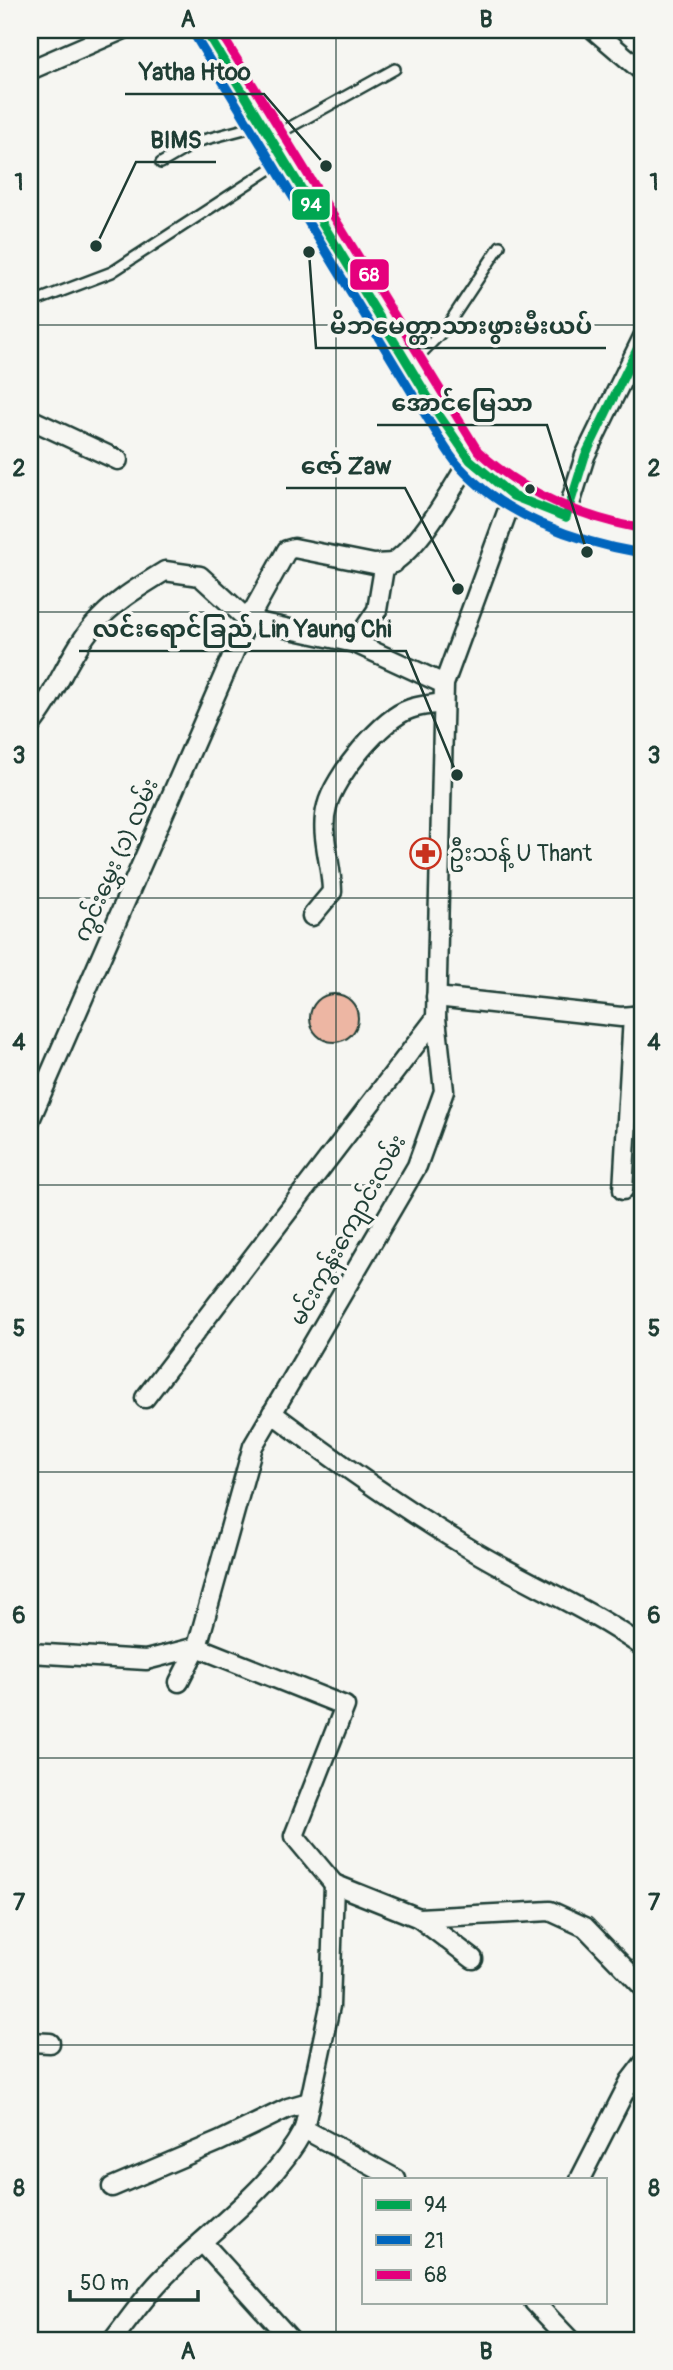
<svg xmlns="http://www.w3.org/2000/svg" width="673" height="2370" font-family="Pangolin,'Noto Sans Myanmar',sans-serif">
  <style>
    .building { fill: #edb6a3; stroke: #1f3d34; stroke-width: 2 }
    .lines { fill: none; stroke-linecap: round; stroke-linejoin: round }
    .service-casing { stroke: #1f3d34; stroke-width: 14 }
    .minor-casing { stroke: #1f3d34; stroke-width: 23 }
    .primary-casing { stroke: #1f3d34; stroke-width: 33 }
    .service { stroke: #f6f6f2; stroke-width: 9 }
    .minor { stroke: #f6f6f2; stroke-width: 18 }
    .primary { stroke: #f6f6f2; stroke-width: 28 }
    .bus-1-casing { stroke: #f6f6f2; stroke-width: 14 }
    .bus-2-casing { stroke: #f6f6f2; stroke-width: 14 }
    .bus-3-casing { stroke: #f6f6f2; stroke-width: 14 }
    .bus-1 { stroke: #00a651; stroke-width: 9 }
    .bus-2 { stroke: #0065bd; stroke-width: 9 }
    .bus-3 { stroke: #e5007d; stroke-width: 9 }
    .grid { fill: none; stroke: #1f3d34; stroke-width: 2; stroke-opacity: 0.55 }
    .bus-dot { fill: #1f3d34; stroke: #f6f6f2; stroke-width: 2.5 }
    .labels { text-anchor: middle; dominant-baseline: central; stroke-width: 7; stroke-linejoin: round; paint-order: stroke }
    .poi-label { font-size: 23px; fill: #1f3d34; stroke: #f6f6f2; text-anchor: start }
    .street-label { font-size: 23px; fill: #1f3d34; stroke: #f6f6f2 }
    .leader { fill: none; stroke: #1f3d34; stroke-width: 2.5 }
    .callout-dot { fill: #1f3d34; stroke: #f6f6f2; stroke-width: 2.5 }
    .callout-label { font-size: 24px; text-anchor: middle; font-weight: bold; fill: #1f3d34; stroke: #f6f6f2; stroke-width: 7; stroke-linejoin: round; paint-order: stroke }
    .line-badge { stroke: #f6f6f2; stroke-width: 2.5 }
    .badge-label { font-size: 19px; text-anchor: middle; font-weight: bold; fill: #fff }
    .neatline { fill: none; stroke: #1f3d34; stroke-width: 2.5 }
    .grid-label { font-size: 23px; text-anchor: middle; font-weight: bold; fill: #1f3d34 }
  </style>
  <rect width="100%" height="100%" fill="#f6f6f2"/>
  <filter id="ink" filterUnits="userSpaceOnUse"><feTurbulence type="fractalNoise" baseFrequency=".0143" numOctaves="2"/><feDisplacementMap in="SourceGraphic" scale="14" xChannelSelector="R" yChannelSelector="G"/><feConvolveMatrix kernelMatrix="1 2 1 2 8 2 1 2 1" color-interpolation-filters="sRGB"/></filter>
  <g filter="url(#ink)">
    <circle class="building" cx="334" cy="1018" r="24"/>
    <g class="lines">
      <defs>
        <g id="service">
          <path d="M274,136L395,69"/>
          <path d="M161,163L199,141L260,125"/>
          <path d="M30,294L41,299L112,272L281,162"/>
          <path d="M413,362L445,329L500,246"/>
        </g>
        <g id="minor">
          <path d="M594,30L643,72"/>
          <path d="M30,70L122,30"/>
          <path d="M30,419L118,460"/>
          <path d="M566,517L585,456L643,337"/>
          <path d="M355,643L444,684"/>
          <path d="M30,726C56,695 68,655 93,626C113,602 139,587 165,571L200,576L248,620L355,643L377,610L384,568C420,550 449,493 470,460"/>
          <path d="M312,916L332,892C332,863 319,834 327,806C334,777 382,718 410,709C420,705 432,705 442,703"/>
          <path d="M436,997L621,1017L643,1015"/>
          <path d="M30,1120L248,620L287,550L294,548L374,564L394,563"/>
          <path d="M623,1190L633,1016"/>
          <path d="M145,1398L436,1018"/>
          <path d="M272,1413C333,1459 396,1504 462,1544C521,1581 586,1606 643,1647"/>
          <path d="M30,1653L146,1660L197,1647L345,1706L294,1836L334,1884"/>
          <path d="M179,1682L197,1647L253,1446L417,1166L444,1091L436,1018L444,684L513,496"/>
          <path d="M419,1918L473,1959"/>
          <path d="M30,2042L50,2043"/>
          <path d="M396,2179L304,2129L330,2006L334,1884L419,1918L550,1911L585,1927L643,1987"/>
          <path d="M580,2179L630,2081L643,2064"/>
          <path d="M112,2187L220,2141L288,2108L309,2102"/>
          <path d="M202,2242L291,2340"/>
          <path d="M534,2302L570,2340"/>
          <path d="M113,2340C128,2321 143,2299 160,2281C207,2232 272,2190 304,2129"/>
        </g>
        <path id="primary" d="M205,30L439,415C449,429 458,446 469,459C504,499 592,535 643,541"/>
      </defs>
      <use href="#service" class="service-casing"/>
      <use href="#minor" class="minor-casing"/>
      <use href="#primary" class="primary-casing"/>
      <use href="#service" class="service"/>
      <use href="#minor" class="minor"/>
      <use href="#primary" class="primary"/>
      <defs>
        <g id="bus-1">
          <path d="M205,30L439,415L470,460L513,496L566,517"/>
          <path d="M566,517L585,456L643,337"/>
        </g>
        <path id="bus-2" d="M195,36L429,421C439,436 447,453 459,466C503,516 577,542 641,553"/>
        <path id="bus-3" d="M219,30L478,451C523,493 583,518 643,529"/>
      </defs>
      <use href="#bus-1" class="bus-1-casing"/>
      <use href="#bus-2" class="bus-2-casing"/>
      <use href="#bus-3" class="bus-3-casing"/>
      <use href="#bus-1" class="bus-1"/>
      <use href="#bus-2" class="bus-2"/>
      <use href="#bus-3" class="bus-3"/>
    </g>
  </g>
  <path class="grid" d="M336,30V2340M30,325H643M30,612H643M30,898H643M30,1185H643M30,1472H643M30,1758H643M30,2045H643"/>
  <defs>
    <symbol id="pharmacy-ring" viewBox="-11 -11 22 22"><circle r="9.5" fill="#f6f6f2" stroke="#c8321e" stroke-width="1.5"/><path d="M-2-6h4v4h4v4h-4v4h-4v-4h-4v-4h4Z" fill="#c8321e"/></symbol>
  </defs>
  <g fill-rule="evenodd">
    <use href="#pharmacy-ring" x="408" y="836" width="35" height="35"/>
  </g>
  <circle class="bus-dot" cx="530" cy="489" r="6"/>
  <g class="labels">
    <g class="poi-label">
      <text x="449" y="853">ဦးသန့် U Thant</text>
    </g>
    <g class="street-label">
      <text transform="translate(116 860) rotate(-66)">ကွင်းမွှေး (၁) လမ်း</text>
      <text transform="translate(348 1230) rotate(-61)">မင်းကွန်းကျောင်းလမ်း</text>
    </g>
  </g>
  <path class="leader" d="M326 166L264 94H125M96 246L136 162H216M309 252L316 348H606M587 552L547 425H377M458 589L405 488H286M457 775L406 651H79"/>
  <g class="callout-dot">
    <circle cx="326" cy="166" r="7"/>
    <circle cx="96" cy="246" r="7"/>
    <circle cx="309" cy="252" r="7"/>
    <circle cx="587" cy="552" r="7"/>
    <circle cx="458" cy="589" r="7"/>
    <circle cx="457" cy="775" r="7"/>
  </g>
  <g class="callout-label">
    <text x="195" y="80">Yatha Htoo</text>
    <text x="176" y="148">BIMS</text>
    <text x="461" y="334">မိဘမေတ္တာသားဖွားမီးယပ်</text>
    <text x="462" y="411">အောင်မြေသာ</text>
    <text x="346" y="474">ဇော် Zaw</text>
    <text x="242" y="637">လင်းရောင်ခြည် Lin Yaung Chi</text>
  </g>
  <g class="line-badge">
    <rect x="291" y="188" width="40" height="33" rx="7" fill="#00a651"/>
    <rect x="349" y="258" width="41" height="33" rx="7" fill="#e5007d"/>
  </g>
  <g class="badge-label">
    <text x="311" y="211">94</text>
    <text x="369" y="281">68</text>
  </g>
  <rect width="673" height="2370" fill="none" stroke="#f6f6f2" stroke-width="77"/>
  <rect x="362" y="2178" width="245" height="126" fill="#f6f6f2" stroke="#a0aca6" stroke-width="2"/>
  <rect x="376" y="2200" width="35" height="10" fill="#00a651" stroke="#a0aca6" stroke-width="2"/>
  <text x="424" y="2212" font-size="21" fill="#1f3d34">94</text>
  <rect x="376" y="2235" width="35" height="10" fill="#0065bd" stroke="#a0aca6" stroke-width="2"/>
  <text x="424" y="2248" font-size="21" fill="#1f3d34">21</text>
  <rect x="376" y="2270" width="35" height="10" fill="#e5007d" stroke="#a0aca6" stroke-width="2"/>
  <text x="424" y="2282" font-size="21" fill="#1f3d34">68</text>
  <path d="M70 2290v10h128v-10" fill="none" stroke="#1f3d34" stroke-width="3.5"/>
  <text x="80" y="2290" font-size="21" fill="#1f3d34" stroke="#f6f6f2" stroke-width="5" paint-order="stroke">50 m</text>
  <rect x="38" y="38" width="596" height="2294" class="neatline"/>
  <g class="grid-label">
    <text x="188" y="27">A</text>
    <text x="486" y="27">B</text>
    <text x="19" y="190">1</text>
    <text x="654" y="190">1</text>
    <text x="19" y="476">2</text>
    <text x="654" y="476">2</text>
    <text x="19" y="763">3</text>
    <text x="654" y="763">3</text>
    <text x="19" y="1050">4</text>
    <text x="654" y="1050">4</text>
    <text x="19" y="1336">5</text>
    <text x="654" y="1336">5</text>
    <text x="19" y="1623">6</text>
    <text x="654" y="1623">6</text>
    <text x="19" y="1910">7</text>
    <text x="654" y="1910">7</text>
    <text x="19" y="2196">8</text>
    <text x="654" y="2196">8</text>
    <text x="188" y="2359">A</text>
    <text x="486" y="2359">B</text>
  </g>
</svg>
